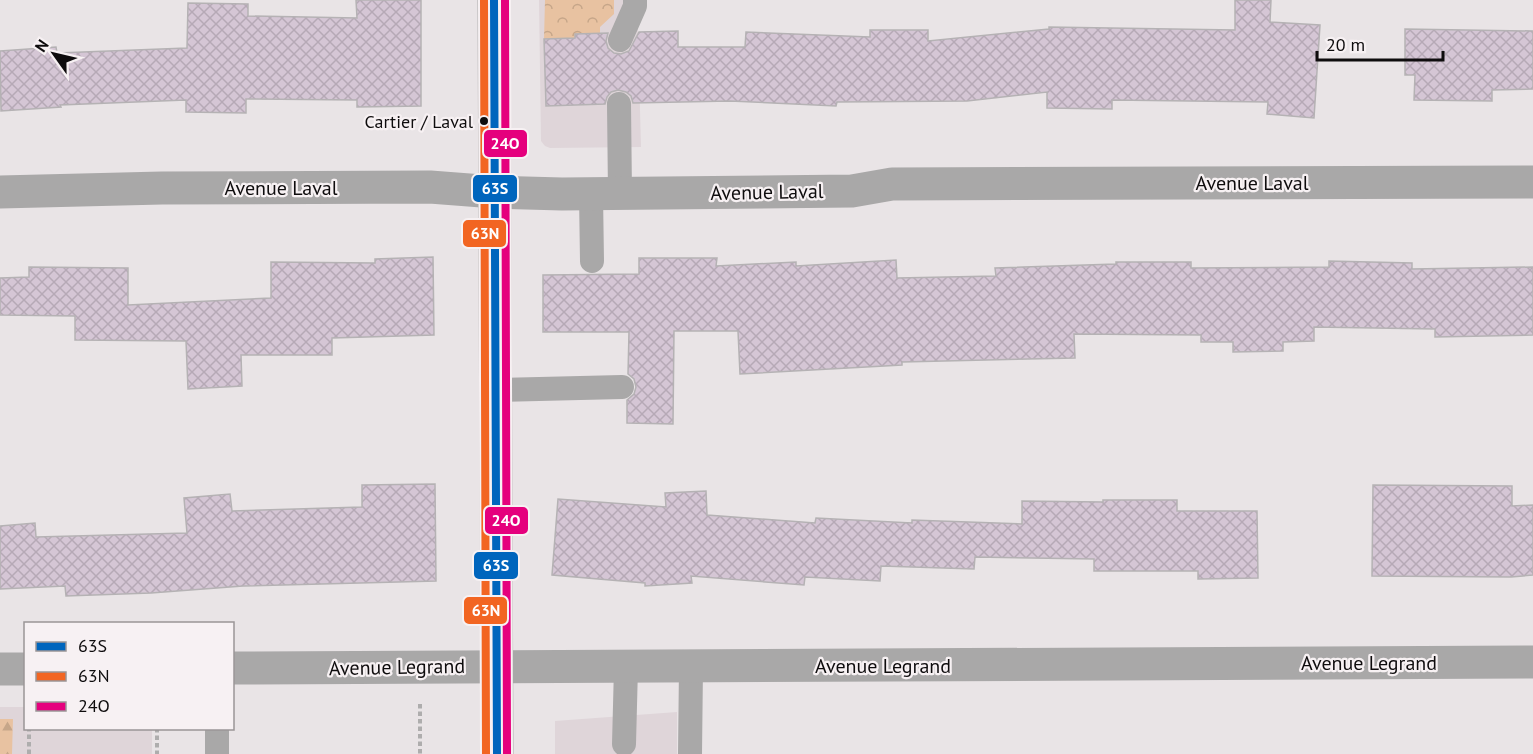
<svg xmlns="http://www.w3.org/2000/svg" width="1533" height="754" font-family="'PT Sans',sans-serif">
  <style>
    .built { fill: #dfd5d9 }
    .forest { fill: url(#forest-firs) }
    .park { fill: url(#park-crowns) }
    .building { fill: url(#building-cross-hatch); stroke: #b5b2b4; stroke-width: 1.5 }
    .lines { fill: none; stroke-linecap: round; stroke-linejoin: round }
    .path { stroke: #aeadad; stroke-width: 4; stroke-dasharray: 4.5 3; stroke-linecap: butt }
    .service { stroke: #a9a8a8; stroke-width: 24 }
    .minor { stroke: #a9a8a8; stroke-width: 33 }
    .tertiary { stroke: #a9a8a8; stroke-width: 33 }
    .bus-1-casing { stroke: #f7f1f3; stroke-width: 12 }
    .bus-2-casing { stroke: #f7f1f3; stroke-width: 12 }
    .bus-3-casing { stroke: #f7f1f3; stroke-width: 12 }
    .bus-1 { stroke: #0065bd; stroke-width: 8 }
    .bus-2 { stroke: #f26522; stroke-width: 8 }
    .bus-3 { stroke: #e5007d; stroke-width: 8 }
    .bus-dot { fill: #0e0c0d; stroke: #f7f1f3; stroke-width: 2 }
    .labels { text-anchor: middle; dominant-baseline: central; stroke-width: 4.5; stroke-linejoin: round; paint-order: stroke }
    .bus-label { font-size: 18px; fill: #0e0c0d; stroke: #f7f1f3; text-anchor: end }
    .street-label { font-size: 20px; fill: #0e0c0d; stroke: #f7f1f3 }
    .line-badge { stroke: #f7f1f3; stroke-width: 2 }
    .badge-label { font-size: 16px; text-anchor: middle; font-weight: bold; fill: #fff }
  </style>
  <defs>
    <pattern id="forest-firs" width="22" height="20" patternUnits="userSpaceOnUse" patternTransform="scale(1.5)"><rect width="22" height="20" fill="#e8c2a1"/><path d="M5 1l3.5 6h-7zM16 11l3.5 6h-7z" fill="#c6a689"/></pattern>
    <pattern id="park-crowns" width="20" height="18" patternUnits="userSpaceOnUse" patternTransform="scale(1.5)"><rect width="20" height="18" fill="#e8c2a1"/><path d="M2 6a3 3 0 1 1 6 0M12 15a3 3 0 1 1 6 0" fill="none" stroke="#c6a689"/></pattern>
    <pattern id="building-cross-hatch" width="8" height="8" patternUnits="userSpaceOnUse" patternTransform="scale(1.5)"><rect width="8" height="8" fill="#d5c6d5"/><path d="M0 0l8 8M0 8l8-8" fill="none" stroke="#b6a9b6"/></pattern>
  </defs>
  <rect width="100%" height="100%" fill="#e9e4e6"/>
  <g class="built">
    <path d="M539,0H637L641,147L550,148L545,146L541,141Z"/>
    <path d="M0,707H25L26,728L152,729V754H0Z"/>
    <path d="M677,712V754H555V721Z"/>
  </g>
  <path class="forest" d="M0,719H13L12,754H0Z"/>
  <path class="park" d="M545,0H614V14L600,27V33L575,34V38L544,39Z"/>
  <g class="building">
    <path d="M356,0H421V106L357,107V100L246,99V113L186,112V100L60,105L61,107L1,111L0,51L56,47L57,53L187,48L188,3L248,4V16L357,18Z"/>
    <path d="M1235,0H1271L1270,22L1320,25L1314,118L1267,114L1268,102L1112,100V109L1047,108V92L967,101L837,102L836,106L730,101L633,103L631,96L626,92L618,90L611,92L607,97L605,104L546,106L544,39L575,38V34L608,33L606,41L608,48L614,53L621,54L629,51L639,32L678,31V47H745L746,32L870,37V30H928V41L1049,29V27L1235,30Z"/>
    <path d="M1405,29L1533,31V89L1492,90V101L1414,100L1415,75H1405Z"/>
    <path d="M433,257L434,335L332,338V355H241L242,386L188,389L186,341L75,340V316L0,315V278L29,277V267L128,268V305L271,298V262L375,263V259Z"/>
    <path d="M639,258H717L716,266L796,262V266L896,260L897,278L996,276L995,268L1116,264V262H1191V268L1329,267V261L1412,263V269L1533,267V335L1435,337V329L1314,327V341L1283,342V351L1233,352V342H1201V335L1074,334L1075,358L902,362V365L740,374L738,331H674L673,424L627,423V400L634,394L636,387L634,379L628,374L629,332H543V275L639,274Z"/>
    <path d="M435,484L436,581L243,586L151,593L66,596L65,586L0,589V526L35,523L36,537L187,533L184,498L230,494L232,511L362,507V485Z"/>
    <path d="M1373,485L1512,486V506L1533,505V575L1511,577L1372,576Z"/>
    <path d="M706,491L707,515L815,523L816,518L912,523V520L1022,524V501L1103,502V500H1177V511H1257L1258,578L1198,579V571H1094V559L975,557L974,569L881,566L880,581L805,577L804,585L691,576L692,583L645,586V583L552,575L558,499L666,507L665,493Z"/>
  </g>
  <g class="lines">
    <g class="path">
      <path d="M420,704V754"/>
      <path d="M157,728V754"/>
      <path d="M29,754V728"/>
    </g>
    <g class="service">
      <path d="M620,40L635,6V0"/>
      <path d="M619,104L620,194"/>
      <path d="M591,194L592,261"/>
      <path d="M494,390L622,387"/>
      <path d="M624,744L626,667"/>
      <path d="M217,754V728"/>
      <path d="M690,754L691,667"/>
    </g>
    <g class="minor">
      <path d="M495,192L562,194L852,191L892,184L1533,182"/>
      <path d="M232,668L1533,662"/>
      <path d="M0,669H26"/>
    </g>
    <g class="tertiary">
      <path d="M494,0L497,754"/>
      <path d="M0,192L162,188L430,187L495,192"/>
    </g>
    <defs>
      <path id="bus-1" d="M494,0L497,754"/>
      <path id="bus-2" d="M484,0L486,754"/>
      <path id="bus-3" d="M505,0L507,754"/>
    </defs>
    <use href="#bus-1" class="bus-1-casing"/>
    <use href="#bus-2" class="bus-2-casing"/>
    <use href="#bus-3" class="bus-3-casing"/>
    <use href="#bus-1" class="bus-1"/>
    <use href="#bus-2" class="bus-2"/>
    <use href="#bus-3" class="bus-3"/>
  </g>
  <circle class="bus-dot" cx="484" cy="121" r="5"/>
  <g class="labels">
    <g class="bus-label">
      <text x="473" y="121">Cartier / Laval</text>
    </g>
    <g class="street-label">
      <text x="1252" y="183">Avenue Laval</text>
      <text x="281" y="188">Avenue Laval</text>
      <text transform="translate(767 192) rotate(-1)">Avenue Laval</text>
      <text x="1369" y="663">Avenue Legrand</text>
      <text x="883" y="666">Avenue Legrand</text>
      <text transform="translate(397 667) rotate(-1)">Avenue Legrand</text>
    </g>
  </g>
  <g class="line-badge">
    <rect x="483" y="129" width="45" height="29" rx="6" fill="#e5007d"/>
    <rect x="472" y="174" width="46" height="29" rx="6" fill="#0065bd"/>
    <rect x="462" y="219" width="45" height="29" rx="6" fill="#f26522"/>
    <rect x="484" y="506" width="45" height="29" rx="6" fill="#e5007d"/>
    <rect x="473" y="551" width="46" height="29" rx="6" fill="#0065bd"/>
    <rect x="463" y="596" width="45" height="29" rx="6" fill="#f26522"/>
  </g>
  <g class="badge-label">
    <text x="505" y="149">24O</text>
    <text x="495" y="194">63S</text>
    <text x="485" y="239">63N</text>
    <text x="506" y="526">24O</text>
    <text x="496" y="571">63S</text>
    <text x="486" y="616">63N</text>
  </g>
  <rect x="24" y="622" width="210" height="108" fill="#f7f1f3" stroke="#9a9597" stroke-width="1.5"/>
  <rect x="36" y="642" width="30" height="9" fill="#0065bd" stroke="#9a9597" stroke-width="1.5"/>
  <text x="78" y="652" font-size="18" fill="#0e0c0d">63S</text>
  <rect x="36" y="672" width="30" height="9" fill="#f26522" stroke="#9a9597" stroke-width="1.5"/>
  <text x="78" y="682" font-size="18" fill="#0e0c0d">63N</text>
  <rect x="36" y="702" width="30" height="9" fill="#e5007d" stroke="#9a9597" stroke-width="1.5"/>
  <text x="78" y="712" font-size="18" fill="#0e0c0d">24O</text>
  <g transform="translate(54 54) rotate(304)" stroke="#f7f1f3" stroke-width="4.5" paint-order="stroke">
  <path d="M0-4.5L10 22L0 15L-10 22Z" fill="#0e0c0d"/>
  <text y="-9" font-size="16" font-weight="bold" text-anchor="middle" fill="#0e0c0d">N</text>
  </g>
  <path d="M1317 51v9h126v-9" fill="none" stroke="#0e0c0d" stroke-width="3"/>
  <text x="1326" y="51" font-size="18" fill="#0e0c0d" stroke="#f7f1f3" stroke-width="4.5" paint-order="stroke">20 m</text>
</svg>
